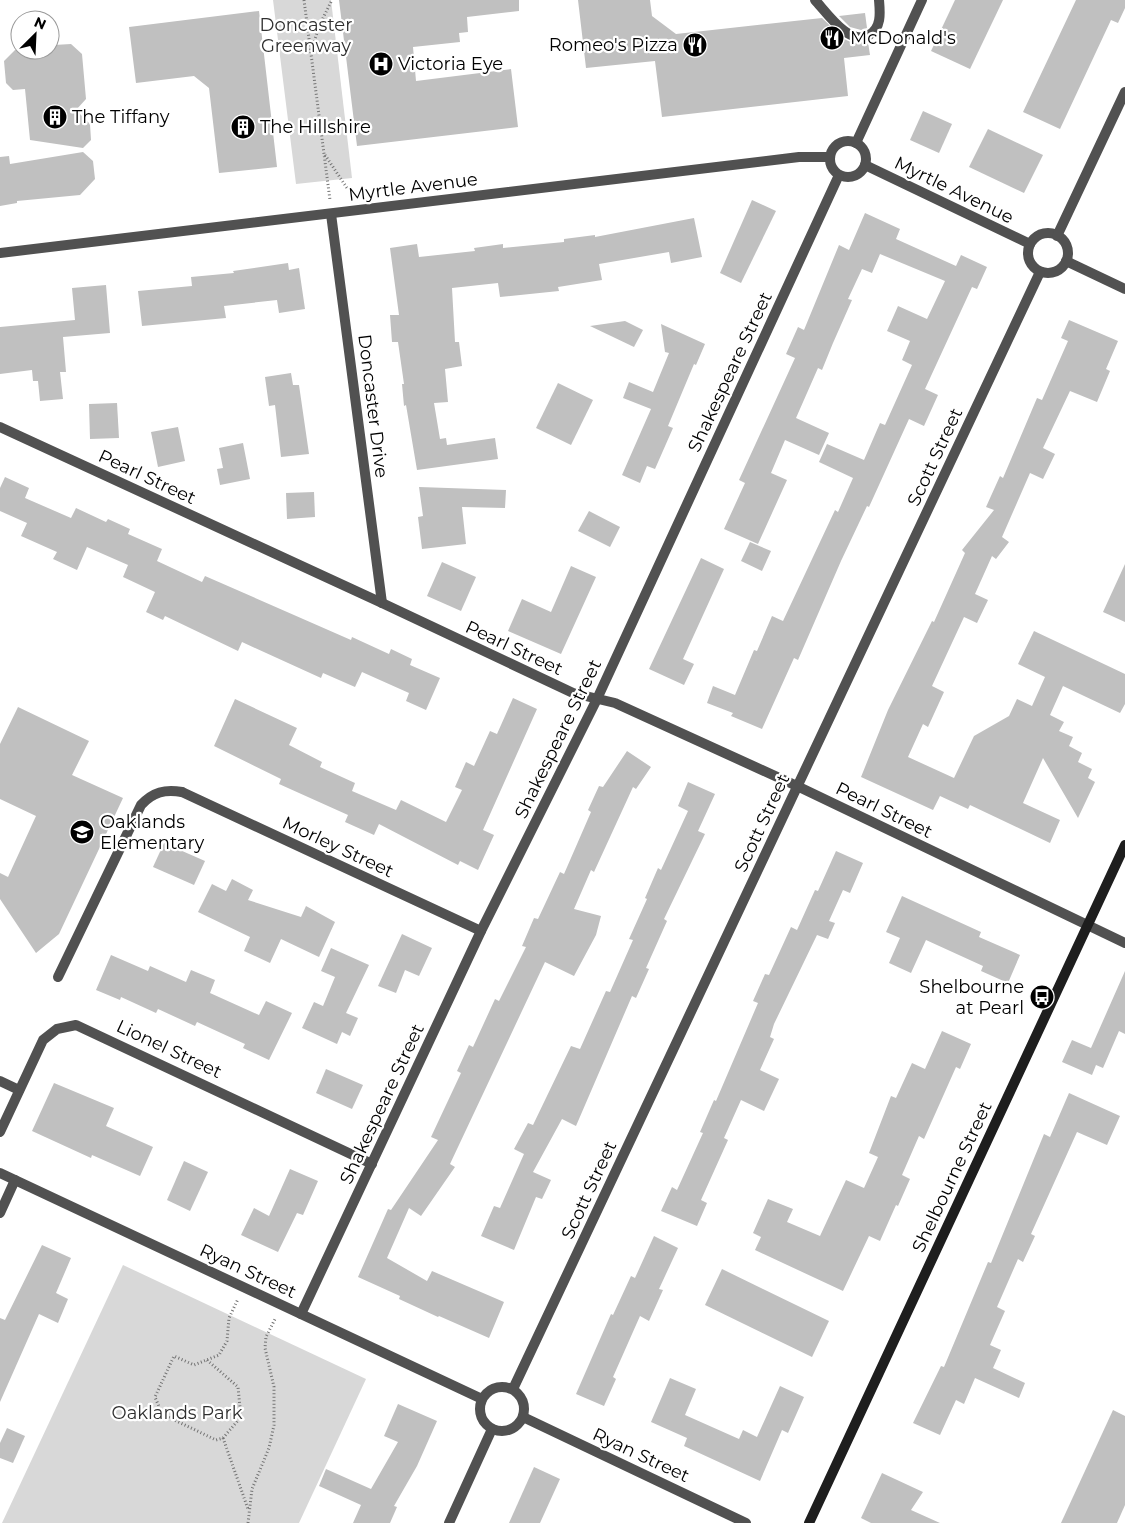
<svg xmlns="http://www.w3.org/2000/svg" width="1125" height="1523" font-family="Montserrat,sans-serif">
  <style>
    .green { fill: #d8d8d8 }
    .building { fill: #c0c0c0 }
    .lines { fill: none; stroke-linecap: round; stroke-linejoin: round }
    .path { stroke: #737373; stroke-width: 3; stroke-dasharray: 1 2.5; stroke-linecap: butt }
    .lane { stroke: #515151; stroke-width: 10 }
    .street { stroke: #515151; stroke-width: 10 }
    .secondary { stroke: #1e1e1e; stroke-width: 10 }
    .labels { text-anchor: middle; dominant-baseline: central; stroke-width: 4.5; stroke-linejoin: round; paint-order: stroke }
    .park-label { font-size: 18px; fill: #2f2f2f; stroke: #fff }
    .poi-label { font-size: 18px; fill: #000; stroke: #fff; text-anchor: start }
    .street-label { font-size: 18px; fill: #000; stroke: #fff }
  </style>
  <rect width="100%" height="100%" fill="#fff"/>
  <g class="green">
    <path d="M273,0H331L352,178L296,184Z"/>
    <path d="M123,1265L366,1379L299,1523H2Z"/>
  </g>
  <g class="building">
    <path d="M339,0H519V11L467,17L468,32L459,33L460,42L413,47L416,81L511,69L518,127L357,146Z"/>
    <path d="M578,0H650L652,16L676,34L822,18L844,39L853,43L868,42L870,55L844,58L848,96L662,117L655,61L586,68Z"/>
    <path d="M955,0H1003L970,69L931,51Z"/>
    <path d="M1076,0H1125V8L1118,23L1111,20L1060,129L1023,112Z"/>
    <path d="M259,11L277,167L219,173L209,88L194,76L136,83L129,27Z"/>
    <path d="M865,13L867,28L861,30L850,27L839,16Z"/>
    <path d="M71,44L82,54L86,99L76,110L90,124L91,140L83,148L30,140L25,89L13,90L6,83L4,61L15,50H35L43,57L54,45Z"/>
    <path d="M923,111L952,124L939,153L910,140Z"/>
    <path d="M988,129L1043,155L1024,193L969,167Z"/>
    <path d="M83,152L93,161L95,179L80,195L17,201V203L0,206V157L9,156L10,164Z"/>
    <path d="M752,200L776,211L741,283L720,273Z"/>
    <path d="M865,213L900,229L896,239L956,266L961,255L987,267L977,289L972,287L925,389L938,395L924,426L909,419L869,507L867,506L841,561L798,660L794,658L762,729L731,716L733,713L707,703L713,686L735,695L754,650L757,651L772,616L783,621L835,510L838,512L853,478L819,462L827,444L864,460L880,423L885,425L912,365L902,360L910,341L887,331L898,306L927,319L945,281L880,254L872,273L862,269L848,299L852,300L833,343L822,370L818,368L796,418L829,433L819,455L785,440L771,473L787,480L758,544L724,529L745,483L739,480L795,358L786,354L798,327L804,330L839,245L849,250Z"/>
    <path d="M694,218L702,257L671,263L669,252L599,264L602,280L558,287L559,291L500,297L498,283L452,288L455,342H459L462,366L445,369L448,402L434,403L440,439L446,438L447,445L495,438L498,459L417,470L406,405L404,406L402,384H404L398,342H392L390,315H399L390,248L417,244L419,257L475,251L474,248L503,244V248L564,242V239L595,235V237Z"/>
    <path d="M288,263L289,270L299,268L305,309L279,313L277,300L224,306L226,318L142,326L138,291L192,286L191,277L234,273L233,271Z"/>
    <path d="M106,285L110,333L63,337L66,372H60L63,399L40,401L38,381H33L32,370L0,374V327L75,320L72,288Z"/>
    <path d="M1069,320L1118,341L1106,369L1110,371L1097,402L1070,391L1043,448L1055,454L1043,479L1030,473L1002,537L1009,542L996,559L992,556L975,594L988,600L977,623L964,617L932,686L944,692L928,727L923,724L908,757L954,778L974,736L1009,716L1017,699L1032,706L1045,677L1018,664L1034,631L1125,674V704L1120,713L1063,686L1050,715L1064,722L1059,731L1073,737L1069,746L1082,753L1078,762L1092,769L1088,778L1095,782L1078,818L1043,758L1023,803L1060,820L1050,843L970,805L968,809L940,796L933,810L861,777L888,710L932,621L934,622L965,553L962,550L994,510L986,507L1000,476L1003,478L1037,398L1042,400L1068,341L1061,338Z"/>
    <path d="M625,321L643,330L634,347L590,326Z"/>
    <path d="M661,324L705,344L696,365L694,364L668,426L673,428L655,469L647,466L640,483L622,475L651,409L623,398L629,382L653,392L669,353L665,352Z"/>
    <path d="M291,373L293,385H299L309,454L281,457L275,405L269,406L265,377Z"/>
    <path d="M558,383L593,400L571,445L536,428Z"/>
    <path d="M117,403L119,438L90,439L89,404Z"/>
    <path d="M178,427L185,461L158,467L151,432Z"/>
    <path d="M243,443L250,479L220,485L217,469L223,468L219,448Z"/>
    <path d="M5,477L29,488L25,498L71,518L76,508L106,522L108,519L130,529L128,534L162,549L157,561L202,582L205,576L351,640L352,637L389,654L391,649L412,659L410,665L440,678L426,710L406,701L409,693L362,672L355,687L323,673L321,678L242,642L238,651L165,616L163,620L146,612L155,592L123,577L128,565L87,547L77,570L53,559L57,552L21,536L27,523L0,511V488Z"/>
    <path d="M419,487L506,490L505,508L462,507L466,544L422,549L418,517L423,516Z"/>
    <path d="M314,492L315,517L287,519L286,493Z"/>
    <path d="M589,511L620,527L610,547L578,531Z"/>
    <path d="M750,542L771,551L762,571L741,561Z"/>
    <path d="M701,558L724,569L683,659L694,664L684,685L649,669Z"/>
    <path d="M442,562L476,577L461,611L427,596Z"/>
    <path d="M1125,564V622L1103,612Z"/>
    <path d="M571,566L596,577L561,654L508,631L522,599L551,612Z"/>
    <path d="M513,698L537,709L483,830L494,835L478,870L460,861L458,865L379,824L374,835L345,822L348,815L279,784L281,779L214,746L235,699L297,728L289,745L322,762L320,767L355,783L352,791L396,810L401,800L446,822L462,790L455,787L466,762L474,766L490,731L497,734Z"/>
    <path d="M18,707L89,741L72,775L123,798L59,934L36,953L0,899V873L8,877L36,816L0,799V744Z"/>
    <path d="M627,751L651,767L636,789L633,787L594,872L591,870L574,909L601,916L596,935L574,976L545,962L450,1164L455,1167L421,1216L409,1208L387,1258L427,1281L432,1271L504,1302L489,1338L439,1316L438,1317L399,1299L400,1296L358,1277L388,1209L391,1210L438,1140L431,1137L461,1073L457,1071L469,1045L473,1047L495,999L499,1001L526,947L522,946L534,918L538,919L560,872L564,874L591,812L588,810L599,786L603,787Z"/>
    <path d="M688,782L715,794L698,831L705,834L664,919L667,921L646,968L649,969L636,998L632,996L576,1126L562,1119L533,1172L551,1180L542,1199L536,1197L514,1250L481,1236L494,1206L500,1208L524,1154L514,1149L528,1123L533,1125L571,1046L580,1049L606,991L610,992L633,940L629,939L647,899L645,898L658,868L661,870L688,811L678,806Z"/>
    <path d="M164,843L205,861L194,885L153,867Z"/>
    <path d="M836,851L863,863L850,893L843,890L829,921L835,923L828,939L817,935L774,1024L770,1037L774,1039L760,1070L779,1079L764,1111L741,1100L724,1138L728,1140L701,1200L707,1203L697,1226L661,1211L672,1187L677,1190L703,1133L700,1132L714,1100L716,1101L758,1003L753,1001L765,974L769,975L791,927L797,930L815,890L818,891Z"/>
    <path d="M232,879L253,890L248,900L301,917L306,906L335,922L319,957L281,939L270,963L244,951L250,937L198,912L212,884L226,891Z"/>
    <path d="M902,896L981,932L979,937L1020,955L1008,983L981,971L983,966L926,940L911,973L889,963L900,938L886,932Z"/>
    <path d="M402,934L432,948L419,976L405,970L396,993L378,986Z"/>
    <path d="M331,948L369,965L346,1013L358,1018L350,1036L342,1032L337,1044L302,1028L314,1002L323,1006L335,977L321,971Z"/>
    <path d="M111,955L148,971L150,966L186,982L191,970L215,980L210,993L259,1015L266,1001L292,1013L269,1060L243,1048L245,1044L197,1022L195,1026L158,1009L156,1013L121,997L120,1000L96,990Z"/>
    <path d="M1125,971V1034L1119,1031L1103,1068L1096,1065L1092,1075L1062,1062L1072,1040L1091,1048Z"/>
    <path d="M942,1031L971,1044L960,1069L956,1067L924,1139L919,1136L902,1175L910,1179L898,1206L896,1205L880,1241L869,1236L843,1291L755,1250L761,1237L753,1233L768,1199L793,1209L787,1222L820,1236L846,1180L864,1188L878,1157L869,1153L891,1096L896,1098L912,1063L925,1069Z"/>
    <path d="M326,1069L363,1085L352,1109L316,1093Z"/>
    <path d="M54,1083L114,1108L106,1126L153,1147L140,1176L92,1155L91,1158L32,1131Z"/>
    <path d="M1069,1093L1120,1116L1107,1145L1077,1132L1031,1234L1035,1236L1023,1262L1018,1259L997,1307L1005,1311L990,1345L1001,1350L993,1368L1025,1383L1019,1398L975,1378L964,1404L956,1400L940,1435L913,1423L941,1366L944,1367L988,1262L991,1263L1044,1134L1050,1137Z"/>
    <path d="M184,1161L208,1172L190,1211L167,1200Z"/>
    <path d="M290,1169L318,1181L303,1215L297,1213L278,1252L241,1235L254,1208L269,1216Z"/>
    <path d="M654,1236L678,1248L659,1289L663,1290L649,1321L640,1316L613,1377L616,1379L604,1406L576,1394L611,1314L613,1315L631,1276L635,1278Z"/>
    <path d="M42,1245L71,1258L56,1293L68,1299L58,1323L39,1314L0,1402V1318L5,1320Z"/>
    <path d="M722,1269L829,1321L812,1357L705,1305Z"/>
    <path d="M670,1378L696,1389L685,1415L739,1439L743,1430L757,1437L780,1386L804,1397L788,1433L782,1430L760,1481L684,1446L687,1438L651,1422Z"/>
    <path d="M398,1404L437,1421L417,1466L394,1506L397,1507L390,1523H353L361,1505L319,1486L326,1469L371,1489L398,1442L384,1436Z"/>
    <path d="M1113,1410L1125,1416V1505L1117,1523H1061Z"/>
    <path d="M7,1428L25,1436L13,1463L0,1458V1443Z"/>
    <path d="M534,1467L560,1479L540,1523H509Z"/>
    <path d="M882,1473L923,1492L911,1510L940,1523H871L861,1518Z"/>
  </g>
  <g class="lines">
    <g class="path">
      <path d="M304,0L330,200"/>
      <path d="M312,48L320,24L332,0"/>
      <path d="M325,155L347,188"/>
      <path d="M207,1360L238,1387L241,1417L223,1438L216,1440L162,1414L155,1397L174,1356L194,1365L219,1355L227,1341L229,1318L238,1299"/>
      <path d="M223,1438L248,1509"/>
      <path d="M248,1523L252,1489L269,1448L274,1425V1387L265,1348L266,1337L275,1319"/>
    </g>
    <g class="lane">
      <path d="M815,0C827,13 850,47 869,35C882,28 880,12 879,0"/>
      <path d="M58,977L141,805C153,792 165,789 182,792"/>
      <path d="M0,1081L19,1090"/>
    </g>
    <g class="street">
      <circle cx="848" cy="159" r="18"/>
      <path d="M856,143L922,0"/>
      <path d="M865,165L1030,244"/>
      <path d="M331,214L382,603"/>
      <circle cx="1048" cy="253" r="20"/>
      <path d="M1057,236L1125,92"/>
      <path d="M0,253L799,157H830"/>
      <path d="M1066,261L1125,289"/>
      <path d="M0,427L382,603L573,693L615,703L797,786L1125,943"/>
      <path d="M182,792L481,931"/>
      <path d="M0,1132L43,1040L57,1029L76,1025L372,1164"/>
      <path d="M0,1173L482,1399"/>
      <path d="M0,1213L15,1180"/>
      <path d="M301,1314L481,931L597,699L839,175"/>
      <circle cx="502" cy="1409" r="22"/>
      <path d="M513,1389L1040,272"/>
      <path d="M523,1417L746,1523"/>
      <path d="M449,1523L492,1429"/>
    </g>
    <path class="secondary" d="M809,1523L1125,845"/>
  </g>
  <defs>
    <symbol id="restaurant-disc" viewBox="-11 -11 22 22"><circle r="9.5" fill="#000" stroke="#fff"/><path d="M-5-6h1v4h1v-4h1v4h1v-4h1v5L-1.5 .5V6h-2V.5L-5-1ZM5-6V6H3V1.5H1.5Q1.5-4 5-6Z" fill="#fff"/></symbol>
    <symbol id="hospital-disc" viewBox="-11 -11 22 22"><circle r="9.5" fill="#000" stroke="#fff"/><path d="M-5-5h3v3.5h4V-5h3V5h-3V1.5h-4V5h-3Z" fill="#fff"/></symbol>
    <symbol id="building-disc" viewBox="-11 -11 22 22"><circle r="9.5" fill="#000" stroke="#fff"/><path d="M-4-6H4V6H1V3H-1V6H-4ZM-2.5-4.3h1.7v1.8h-1.7ZM.8-4.3h1.7v1.8H.8ZM-2.5-1h1.7V.8h-1.7ZM.8-1h1.7V.8H.8Z" fill="#fff"/></symbol>
    <symbol id="school-disc" viewBox="-11 -11 22 22"><circle r="9.5" fill="#000" stroke="#fff"/><path d="M0-5L7-2L0 1L-7-2ZM-4 1L0 2.5L4 1V4Q0 6-4 4Z" fill="#fff"/></symbol>
    <symbol id="bus-disc" viewBox="-11 -11 22 22"><circle r="9.5" fill="#000" stroke="#fff"/><path d="M-5-6H5V4H4V6H2V4H-2V6H-4V4H-5ZM-3.5-4V0h7V-4ZM-3.5 1.2v1.5H-2V1.2ZM2 1.2v1.5H3.5V1.2Z" fill="#fff"/></symbol>
  </defs>
  <g fill-rule="evenodd">
    <use href="#restaurant-disc" x="818" y="24" width="28" height="28"/>
    <use href="#restaurant-disc" x="681" y="31" width="28" height="28"/>
    <use href="#hospital-disc" x="367" y="50" width="28" height="28"/>
    <use href="#building-disc" x="41" y="103" width="28" height="28"/>
    <use href="#building-disc" x="229" y="113" width="28" height="28"/>
    <use href="#school-disc" x="68" y="818" width="28" height="28"/>
    <use href="#bus-disc" x="1028" y="983" width="28" height="28"/>
  </g>
  <g class="labels">
    <g class="park-label">
      <text x="306" y="25">Doncaster<tspan x="306" dy="21">Greenway</tspan></text>
      <text x="177" y="1413">Oaklands Park</text>
    </g>
    <g class="poi-label">
      <text x="850" y="38">McDonald's</text>
      <text x="678" y="45" text-anchor="end">Romeo's Pizza</text>
      <text x="398" y="64">Victoria Eye</text>
      <text x="72" y="117">The Tiffany</text>
      <text x="260" y="127">The Hillshire</text>
      <text x="100" y="822">Oaklands<tspan x="100" dy="21">Elementary</tspan></text>
      <text x="1024" y="987" text-anchor="end">Shelbourne<tspan x="1024" dy="21">at Pearl</tspan></text>
    </g>
    <g class="street-label">
      <text transform="translate(413 187) rotate(-7)">Myrtle Avenue</text>
      <text transform="translate(954 190) rotate(26)">Myrtle Avenue</text>
      <text transform="translate(730 372) rotate(-65)">Shakespeare Street</text>
      <text transform="translate(373 406) rotate(83)">Doncaster Drive</text>
      <text transform="translate(935 457) rotate(-65)">Scott Street</text>
      <text transform="translate(147 477) rotate(25)">Pearl Street</text>
      <text transform="translate(514 648) rotate(25)">Pearl Street</text>
      <text transform="translate(558 739) rotate(-64)">Shakespeare Street</text>
      <text transform="translate(884 810) rotate(26)">Pearl Street</text>
      <text transform="translate(762 823) rotate(-65)">Scott Street</text>
      <text transform="translate(338 847) rotate(25)">Morley Street</text>
      <text transform="translate(169 1049) rotate(25)">Lionel Street</text>
      <text transform="translate(382 1104) rotate(-65)">Shakespeare Street</text>
      <text transform="translate(952 1177) rotate(-65)">Shelbourne Street</text>
      <text transform="translate(589 1190) rotate(-65)">Scott Street</text>
      <text transform="translate(248 1271) rotate(25)">Ryan Street</text>
      <text transform="translate(641 1455) rotate(25)">Ryan Street</text>
    </g>
  </g>
  <g transform="translate(35 35) rotate(24)"><circle r="24" fill="#ffffff" stroke="#999999"/>
  <path d="M0-4L9 19L0 12L-9 19Z" fill="#000000"/>
  <text y="-8" font-size="14" font-weight="bold" text-anchor="middle" fill="#000000">N</text>
  </g>
</svg>
